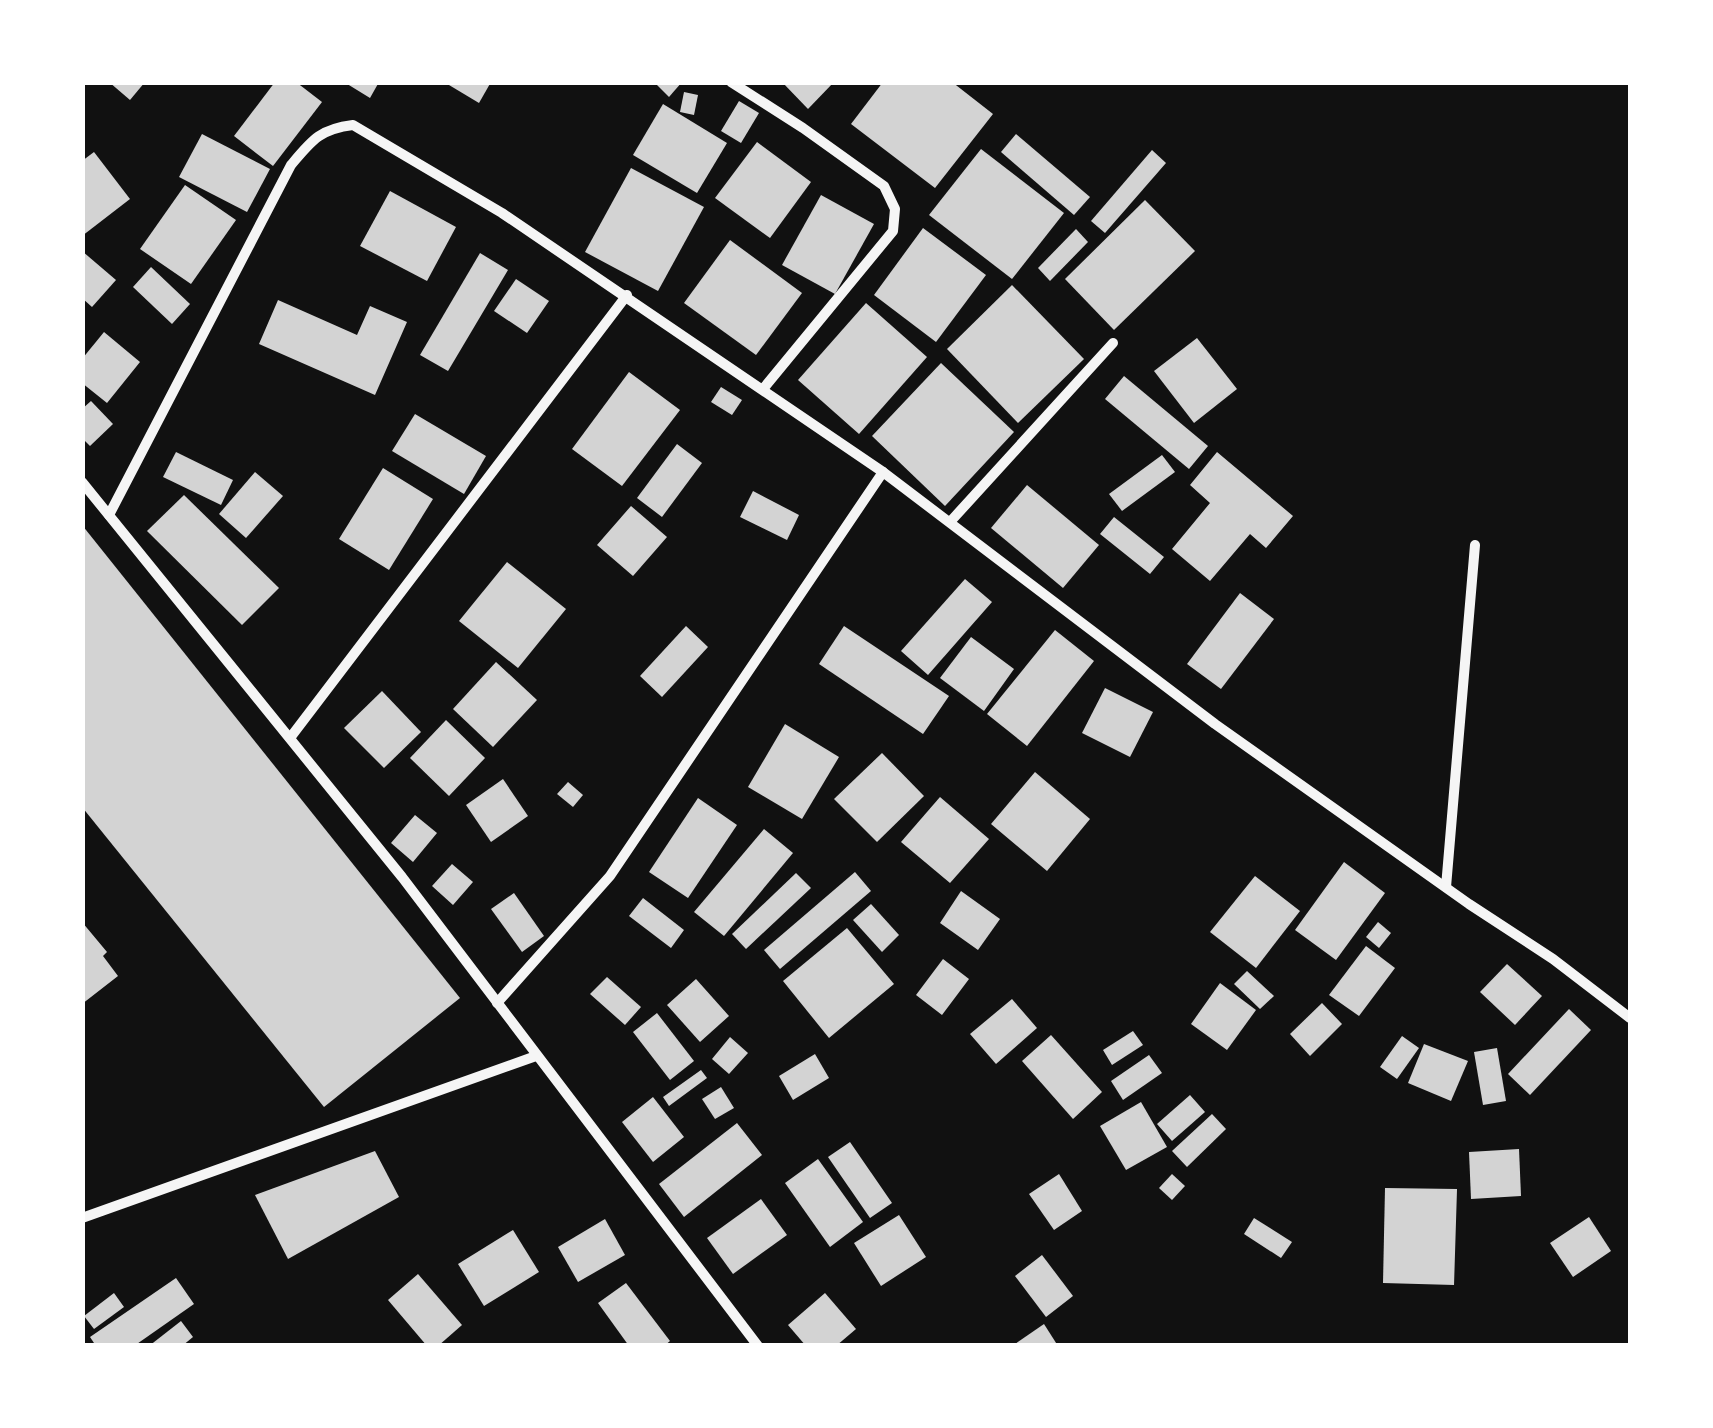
<svg xmlns="http://www.w3.org/2000/svg" width="1713" height="1428" font-family="'Libre Baskerville',serif">
  <style>
    .building { fill: #d3d3d3 }
    .lines { fill: none; stroke-linecap: round; stroke-linejoin: round }
    .minor { stroke: #f5f5f5; stroke-width: 10 }
  </style>
  <rect width="100%" height="100%" fill="#111"/>
  <g class="building">
    <path d="M109,82H145L130,100Z"/>
    <path d="M275,82H296L322,102L273,166L234,136Z"/>
    <path d="M344,82H379L370,98Z"/>
    <path d="M444,82H491L479,103Z"/>
    <path d="M654,82H682L669,97Z"/>
    <path d="M782,82H834L808,109Z"/>
    <path d="M883,82H952L993,114L935,188L851,124Z"/>
    <path d="M684,92L698,95L694,115L680,112Z"/>
    <path d="M739,101L759,113L741,143L721,131Z"/>
    <path d="M663,104L727,143L697,193L633,155Z"/>
    <path d="M202,134L270,169L247,212L179,177Z"/>
    <path d="M1016,134L1090,197L1074,215L1001,152Z"/>
    <path d="M757,142L811,182L770,238L715,198Z"/>
    <path d="M981,149L1064,213L1012,279L929,215Z"/>
    <path d="M1152,150L1166,163L1105,233L1091,221Z"/>
    <path d="M94,152L130,199L82,236V161Z"/>
    <path d="M631,168L704,207L658,291L585,252Z"/>
    <path d="M185,185L236,220L191,284L140,249Z"/>
    <path d="M390,191L456,227L427,281L360,246Z"/>
    <path d="M821,195L874,224L835,294L782,265Z"/>
    <path d="M1145,200L1195,251L1114,330L1065,279Z"/>
    <path d="M923,228L986,275L936,342L874,295Z"/>
    <path d="M1076,229L1088,242L1050,281L1038,268Z"/>
    <path d="M730,240L802,293L756,355L684,303Z"/>
    <path d="M82,251L116,280L92,307L82,298Z"/>
    <path d="M480,253L508,270L448,371L420,355Z"/>
    <path d="M151,267L190,304L172,324L133,287Z"/>
    <path d="M516,279L549,301L527,333L494,311Z"/>
    <path d="M1012,285L1084,359L1018,423L947,349Z"/>
    <path d="M278,300L357,335L370,306L407,322L375,395L259,344Z"/>
    <path d="M866,303L927,357L859,434L798,380Z"/>
    <path d="M104,332L140,362L107,403L82,383V359Z"/>
    <path d="M1197,338L1237,389L1194,423L1154,371Z"/>
    <path d="M941,363L1014,432L945,506L872,436Z"/>
    <path d="M629,372L680,410L622,486L572,449Z"/>
    <path d="M1124,376L1208,446L1189,469L1105,399Z"/>
    <path d="M721,387L742,400L732,415L711,402Z"/>
    <path d="M91,401L113,424L90,446L82,438V409Z"/>
    <path d="M415,414L486,456L464,494L392,451Z"/>
    <path d="M677,444L702,463L662,517L637,498Z"/>
    <path d="M176,452L233,480L221,505L163,477Z"/>
    <path d="M1217,452L1293,516L1266,548L1250,534L1210,581L1172,549L1210,503L1190,485Z"/>
    <path d="M1162,455L1175,472L1122,511L1109,494Z"/>
    <path d="M383,468L433,499L389,570L339,539Z"/>
    <path d="M255,472L283,496L246,538L219,514Z"/>
    <path d="M1027,485L1099,545L1063,588L991,528Z"/>
    <path d="M753,491L799,515L787,540L740,517Z"/>
    <path d="M184,495L279,588L242,625L147,531Z"/>
    <path d="M631,506L667,537L633,576L597,545Z"/>
    <path d="M1114,517L1164,557L1150,574L1100,534Z"/>
    <path d="M82,525L460,998L324,1107L82,807Z"/>
    <path d="M507,562L566,609L518,668L459,621Z"/>
    <path d="M965,579L992,602L928,675L901,651Z"/>
    <path d="M1240,593L1274,619L1221,689L1187,664Z"/>
    <path d="M686,626L708,647L662,697L640,676Z"/>
    <path d="M844,626L949,696L923,734L819,664Z"/>
    <path d="M1055,630L1094,661L1027,746L987,714Z"/>
    <path d="M971,637L1014,669L984,711L940,678Z"/>
    <path d="M496,662L537,700L493,747L453,709Z"/>
    <path d="M1105,688L1153,712L1130,757L1082,733Z"/>
    <path d="M382,691L421,732L384,768L344,728Z"/>
    <path d="M446,720L485,758L449,796L410,758Z"/>
    <path d="M785,724L839,757L802,819L748,787Z"/>
    <path d="M882,753L924,796L877,842L834,799Z"/>
    <path d="M1035,772L1090,819L1047,871L991,824Z"/>
    <path d="M503,779L528,816L491,842L466,805Z"/>
    <path d="M568,782L583,795L573,807L557,794Z"/>
    <path d="M940,797L989,839L950,883L901,842Z"/>
    <path d="M698,798L737,825L688,898L649,872Z"/>
    <path d="M415,815L437,833L413,862L391,843Z"/>
    <path d="M764,829L793,853L724,936L694,912Z"/>
    <path d="M1344,862L1385,893L1336,960L1295,930Z"/>
    <path d="M452,864L473,882L453,905L432,886Z"/>
    <path d="M855,872L871,891L780,969L764,950Z"/>
    <path d="M796,873L811,888L746,949L732,934Z"/>
    <path d="M1255,876L1300,911L1256,968L1210,932Z"/>
    <path d="M961,891L1000,919L978,950L940,923Z"/>
    <path d="M514,893L544,936L522,952L491,909Z"/>
    <path d="M643,898L684,930L671,948L629,916Z"/>
    <path d="M871,904L899,935L882,952L853,920Z"/>
    <path d="M82,922L107,952L103,956L118,976L82,1004Z"/>
    <path d="M1378,922L1391,933L1379,948L1366,937Z"/>
    <path d="M847,928L894,984L829,1038L783,981Z"/>
    <path d="M1366,946L1395,968L1359,1016L1329,995Z"/>
    <path d="M943,959L969,979L942,1015L916,995Z"/>
    <path d="M1507,964L1542,996L1515,1025L1480,992Z"/>
    <path d="M1247,971L1274,996L1260,1009L1234,984Z"/>
    <path d="M607,977L641,1007L625,1025L590,994Z"/>
    <path d="M696,979L729,1016L700,1042L667,1005Z"/>
    <path d="M1220,983L1256,1010L1227,1050L1191,1024Z"/>
    <path d="M1012,999L1037,1028L996,1064L970,1034Z"/>
    <path d="M1322,1003L1342,1024L1310,1056L1290,1034Z"/>
    <path d="M1569,1009L1591,1030L1530,1095L1508,1074Z"/>
    <path d="M657,1013L694,1061L670,1080L633,1032Z"/>
    <path d="M1133,1031L1143,1045L1112,1065L1103,1050Z"/>
    <path d="M1051,1035L1102,1092L1073,1119L1022,1061Z"/>
    <path d="M1402,1036L1419,1048L1397,1079L1380,1067Z"/>
    <path d="M730,1037L748,1053L729,1074L712,1059Z"/>
    <path d="M1424,1044L1468,1061L1451,1101L1408,1083Z"/>
    <path d="M1497,1048L1506,1101L1483,1105L1474,1052Z"/>
    <path d="M815,1054L829,1078L793,1100L779,1076Z"/>
    <path d="M1149,1055L1162,1073L1123,1100L1111,1081Z"/>
    <path d="M701,1070L707,1078L669,1106L663,1097Z"/>
    <path d="M721,1087L734,1108L715,1119L702,1099Z"/>
    <path d="M1190,1095L1205,1112L1172,1141L1157,1124Z"/>
    <path d="M653,1097L684,1137L653,1162L622,1122Z"/>
    <path d="M1141,1102L1167,1147L1126,1170L1100,1126Z"/>
    <path d="M1212,1114L1226,1129L1187,1167L1172,1151Z"/>
    <path d="M737,1123L762,1155L684,1217L659,1184Z"/>
    <path d="M850,1142L892,1203L870,1218L828,1157Z"/>
    <path d="M1519,1149L1521,1196L1471,1199L1469,1152Z"/>
    <path d="M375,1151L399,1197L288,1259L255,1195Z"/>
    <path d="M818,1159L863,1222L830,1247L785,1183Z"/>
    <path d="M1059,1174L1082,1211L1054,1230L1029,1194Z"/>
    <path d="M1172,1174L1185,1186L1172,1200L1159,1188Z"/>
    <path d="M1385,1188L1457,1189L1454,1285L1383,1283Z"/>
    <path d="M761,1199L787,1235L733,1274L707,1238Z"/>
    <path d="M899,1215L926,1257L881,1286L854,1243Z"/>
    <path d="M1589,1217L1611,1251L1573,1277L1550,1243Z"/>
    <path d="M1254,1218L1292,1242L1281,1258L1244,1234Z"/>
    <path d="M605,1219L625,1255L578,1282L558,1247Z"/>
    <path d="M513,1230L539,1272L484,1306L458,1264Z"/>
    <path d="M1042,1255L1073,1296L1046,1317L1015,1276Z"/>
    <path d="M418,1274L462,1325L438,1346H427L388,1300Z"/>
    <path d="M176,1278L194,1304L134,1346H96L90,1337Z"/>
    <path d="M626,1283L670,1341L664,1346H629L598,1303Z"/>
    <path d="M114,1293L124,1307L94,1329L84,1316Z"/>
    <path d="M825,1293L856,1329L836,1346H806L788,1325Z"/>
    <path d="M181,1321L193,1337L182,1346H149Z"/>
    <path d="M1044,1324L1058,1346H1012Z"/>
  </g>
  <g class="lines">
    <g class="minor">
      <path d="M731,82L803,128L884,186L895,209L893,231L763,389"/>
      <path d="M82,482L402,877L758,1346"/>
      <path d="M109,515L291,165C312,140 320,129 353,125L502,213L883,472L1215,724L1469,904L1553,959L1630,1018"/>
      <path d="M950,522L1113,343"/>
      <path d="M290,738L627,295"/>
      <path d="M1446,887L1475,545"/>
      <path d="M497,1003L610,876L883,472"/>
      <path d="M82,1218L536,1056"/>
    </g>
  </g>
  <rect width="1713" height="1428" fill="none" stroke="#ffffff" stroke-width="170"/>
</svg>
